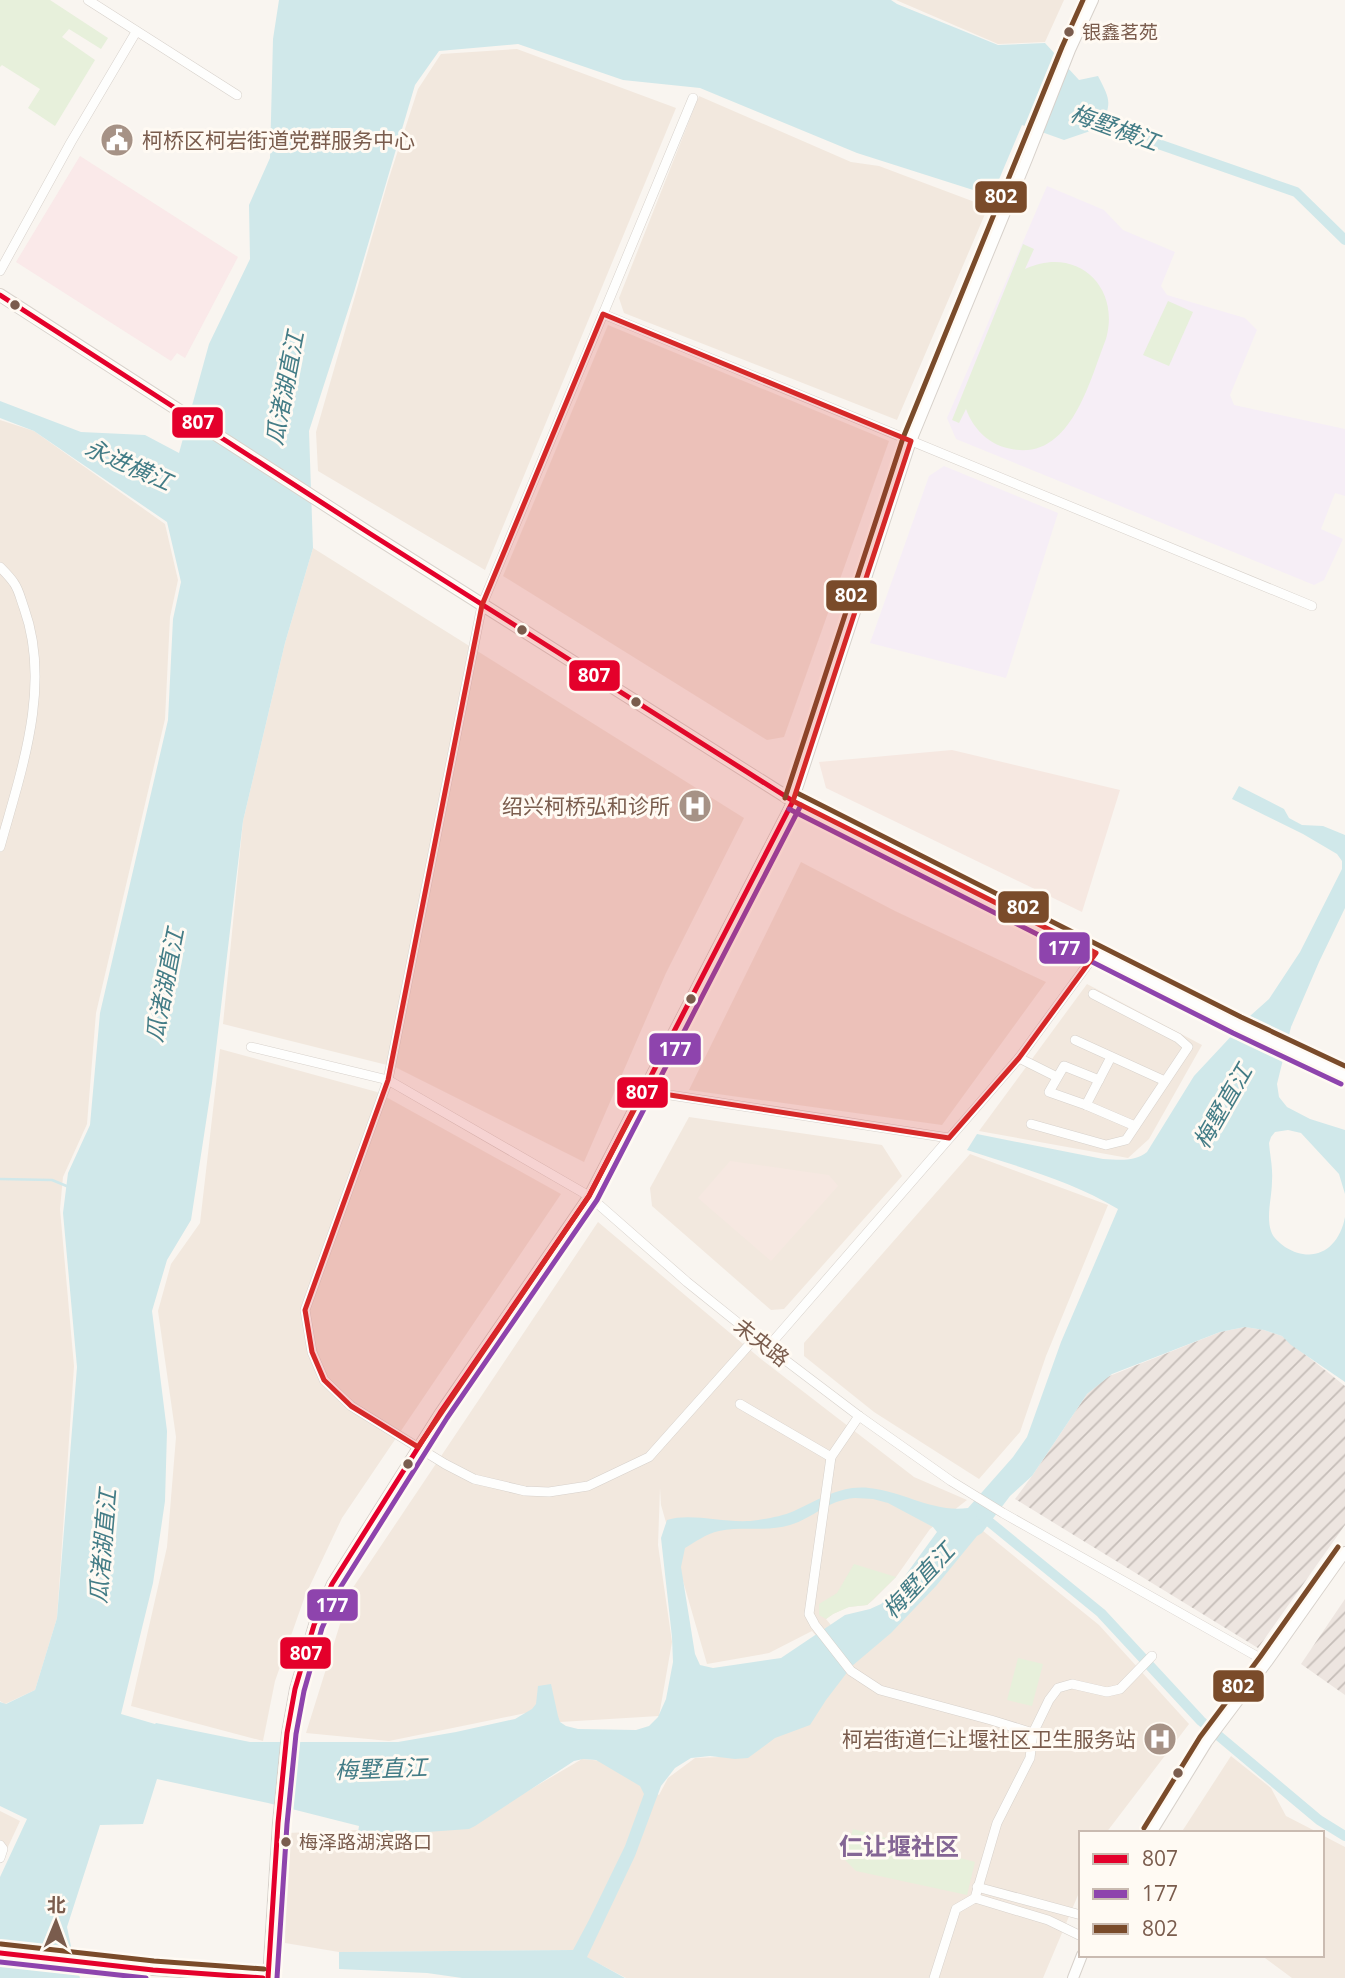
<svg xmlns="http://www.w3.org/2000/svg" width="1345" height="1978" font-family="'Open Sans','Noto Sans SC',sans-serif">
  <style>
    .residential { fill: #f2e8de }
    .commercial { fill: #f6e8e1 }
    .industrial { fill: url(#industrial-furrows) }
    .education { fill: #f6eef6 }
    .medical { fill: #fae9e9 }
    .green { fill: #e7f0db }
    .water { fill: #d0e8ea; fill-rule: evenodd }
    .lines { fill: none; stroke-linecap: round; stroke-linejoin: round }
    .stream { stroke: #d0e8ea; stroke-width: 2.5 }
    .canal { stroke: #d0e8ea; stroke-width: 10 }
    .minor-casing { stroke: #d7d1cb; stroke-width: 10 }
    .tertiary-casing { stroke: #d7d1cb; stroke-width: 12 }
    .secondary-casing { stroke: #d9d2cb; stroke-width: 14 }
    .minor { stroke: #fefefd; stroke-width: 9 }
    .tertiary { stroke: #fefefd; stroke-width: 10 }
    .secondary { stroke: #fefefd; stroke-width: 12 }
    .bus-1-casing { stroke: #fffaf3; stroke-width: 10 }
    .bus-2-casing { stroke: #fffaf3; stroke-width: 10 }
    .bus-3-casing { stroke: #fffaf3; stroke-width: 10 }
    .bus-1 { stroke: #e4002b; stroke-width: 5 }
    .bus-2 { stroke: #8e44ad; stroke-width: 5 }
    .bus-3 { stroke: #7a4b2a; stroke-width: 5 }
    .marked { fill: #d62828; fill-opacity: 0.2; stroke: #d62828; stroke-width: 5; stroke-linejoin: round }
    .bus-dot { fill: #7a5c4d; stroke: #fffaf3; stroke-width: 2.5 }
    .labels { text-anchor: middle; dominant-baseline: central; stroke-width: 6; stroke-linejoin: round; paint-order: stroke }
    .bus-label { font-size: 19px; fill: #7a5c4d; stroke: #fffaf3; text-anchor: start }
    .poi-label { font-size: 21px; fill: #7a5c4d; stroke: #fffaf3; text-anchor: end }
    .street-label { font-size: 21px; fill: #7a5c4d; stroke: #fffaf3 }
    .water-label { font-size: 23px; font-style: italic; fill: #437c86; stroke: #fffaf3 }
    .quarter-label { font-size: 24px; font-weight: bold; fill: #846695; stroke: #fffaf3 }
    .line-badge { stroke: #fffaf3; stroke-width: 2.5 }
    .badge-label { font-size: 19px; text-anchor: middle; font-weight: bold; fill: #fff }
  </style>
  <defs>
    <pattern id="industrial-furrows" width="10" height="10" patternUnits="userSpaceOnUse" patternTransform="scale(1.75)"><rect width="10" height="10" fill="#ede5e0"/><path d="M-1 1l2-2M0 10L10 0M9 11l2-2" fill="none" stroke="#c5bdb8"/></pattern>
  </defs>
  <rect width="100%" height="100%" fill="#f9f5f0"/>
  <g class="residential">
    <path d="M896,0H1064L1045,42L998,44Z"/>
    <path d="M517,49L676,108L485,570L318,471L316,432L388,181L418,89L441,54Z"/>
    <path d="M699,96L851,162L879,166L988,207L897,420L624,313L619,298Z"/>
    <path d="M608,325L889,441L784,737L767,740L503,576Z"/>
    <path d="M0,420L34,431L165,524L178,580L170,617L165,719L96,1013L87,1124L63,1177L60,1209L74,1366L57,1618L35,1690L5,1704L0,1701Z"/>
    <path d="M313,548L744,818L666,973L584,1162L395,1067L223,1024L243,821L285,643Z"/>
    <path d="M801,862L895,911L1046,982L942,1125L689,1090Z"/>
    <path d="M1087,984L1202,1045L1149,1139L1128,1158L979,1131Z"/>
    <path d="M220,1049L377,1092L561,1194L342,1518L305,1596L275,1681L263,1741L131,1706L167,1547L176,1437L158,1311L171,1264L200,1223Z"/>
    <path d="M689,1117L882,1145L902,1176L784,1309L771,1310L652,1206L650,1188Z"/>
    <path d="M970,1154L1108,1205L1046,1356L1020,1432L979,1479L874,1412L804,1356V1343Z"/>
    <path d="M598,1222L761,1359L914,1477L967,1500L930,1529L896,1577L873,1600L867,1605L848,1607L833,1614L826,1619L855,1655L977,1526L1099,1625L1189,1724L1106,1833H1081V1888L1043,1978H626L573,1950L339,1952L285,1943L287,1833L470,1825L582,1759L603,1761L659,1795L668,1778L695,1758L745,1756L842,1668L812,1631L769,1653L707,1664L661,1505L660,1488L658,1545L672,1642L659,1716L560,1722L526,1713L389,1741L306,1733L350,1592Z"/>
    <path d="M1231,1756L1271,1788L1286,1816L1319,1833H1181Z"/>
    <path d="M0,1811L20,1821L0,1864Z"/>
    <path d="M1322,1835L1345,1847V1978H1292L1261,1955H1322Z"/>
  </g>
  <g class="commercial">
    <path d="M952,750L1120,790L1082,912L826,788L819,762Z"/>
    <path d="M730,1161L829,1175L838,1186L771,1261L698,1198Z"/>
  </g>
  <g class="industrial">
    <path d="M1245,1327L1264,1330L1282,1336L1345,1386V1525L1258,1648L1015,1499L1032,1476L1087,1394L1107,1377L1220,1332Z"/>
    <path d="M1345,1599V1695L1301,1664Z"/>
  </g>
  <g class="education">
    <path d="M1047,186L1104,210L1123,230L1175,252L1161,286L1167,295L1245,318L1257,330L1230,395L1234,405L1345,429V496L1335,493L1321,529L1343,539L1324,580L1314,585L956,439L947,418Z"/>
    <path d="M944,466L1058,513L1006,678L870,643L929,476Z"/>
  </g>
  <path class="medical" d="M80,156L238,257L185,358L177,353L171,361L16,262Z"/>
  <g class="green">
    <path d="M0,0H50L108,38L101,49L69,29L62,37L95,60L55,126L28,108L40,89L2,65L0,67Z"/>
    <path d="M1023,244L1034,249L1025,269C1076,245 1121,286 1106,339C1089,382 1070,465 1007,448C987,443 973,428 966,409L959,423L952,420Z"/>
    <path d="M1168,301L1193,312L1169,366L1143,355Z"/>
    <path d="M854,1564L896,1577L867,1605L849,1607L833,1614L826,1619L819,1615V1604L837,1593Z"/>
    <path d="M1018,1658L1043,1664L1032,1706L1007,1700Z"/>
    <path d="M853,1829L975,1862L967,1895L856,1871L844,1859Z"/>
  </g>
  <path class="water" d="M279,0H891L897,4L998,45L1045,43L1079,80L1098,76C1111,101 1111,101 1102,127L1064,140L1022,125L992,196L857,153L700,88L623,80L518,44L439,51L415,85L354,292L309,431L313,548L285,643L243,821L212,1083L191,1220L167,1260L152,1311L167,1431L165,1501L153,1583L121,1714L155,1724L156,1723L250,1742H398L456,1732L515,1719L532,1709L536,1704L538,1686L551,1684L558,1716L560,1722L566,1726L578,1729L636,1730L649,1726L658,1717L666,1699L673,1662L672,1637L661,1538L667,1520C693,1512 729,1525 758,1520C770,1518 783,1516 794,1511C819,1500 840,1485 869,1488C903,1491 933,1513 968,1508L1013,1457L1027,1437L1061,1342L1118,1209C1072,1181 1019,1167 967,1150L977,1134L1103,1159C1120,1160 1134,1162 1147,1152L1194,1076L1250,1016L1269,999L1300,952L1342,869V861L1337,854L1303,834L1232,799L1239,786L1284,809L1289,818L1302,825L1323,826L1345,835V908L1319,962L1291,1027L1277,1084L1279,1097L1287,1107L1310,1119L1345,1130V1194L1339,1174L1301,1133L1288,1130L1275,1132L1271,1137L1269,1143C1270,1156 1273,1168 1272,1181C1272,1197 1266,1216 1271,1231C1273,1238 1279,1242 1285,1247C1314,1265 1339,1249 1345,1217V1382L1291,1345L1282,1336L1264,1330L1245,1327L1220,1332L1112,1374L1087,1394L1032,1476L1010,1496L982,1533L977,1536L936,1586L891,1633L852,1666L826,1700L810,1725L775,1738L748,1758L735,1759L710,1756L691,1758L675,1768L661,1786L635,1856L587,1957L625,1978H462L427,1973L339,1969V1952L573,1950L589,1920L625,1846L644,1794L640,1786L596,1760L583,1759L574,1761L475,1826L469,1829L413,1833L400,1838L357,1839L359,1826L268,1803L157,1779L143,1824L100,1825L67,1927L72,1951L80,1978H0V1877L27,1819L0,1806V1702L6,1704L35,1690L57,1618L77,1367L63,1213L68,1173L90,1125L100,1013L168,720L173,619L181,582L167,522L34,431L0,418V401L81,432L145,435L179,453L209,344L250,259L249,205L270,158L273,39ZM855,1498L873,1499L888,1503L933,1527L937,1532L891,1595L881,1604L870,1609L845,1615L781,1658L713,1668L700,1665L695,1654L681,1567L685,1548C695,1542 706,1534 719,1531C742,1526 767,1532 790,1525C814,1518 827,1500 855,1498Z"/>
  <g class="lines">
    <path class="stream" d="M0,1179L52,1180L69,1187"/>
    <g class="canal">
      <path d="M1094,114L1144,139L1296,192L1345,240"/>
      <path d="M981,1515L1101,1613L1201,1721L1319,1820L1345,1836"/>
    </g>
    <defs>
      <g id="minor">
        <path d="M88,0L237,95"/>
        <path d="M693,98L482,605L388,1080L305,1310L312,1352L324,1380L351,1406L445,1464L474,1479L525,1491L549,1492L588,1486L649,1457L756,1337"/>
        <path d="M0,271L71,142L136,32"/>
        <path d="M603,314L1312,606"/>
        <path d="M0,567C5,572 10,577 14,583C19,590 21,600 24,608C52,686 21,771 0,847"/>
        <path d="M1075,1040L1165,1081"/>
        <path d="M251,1047L388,1080L589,1196L687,1282L768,1347L859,1416L951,1481L1003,1513L1267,1662"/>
        <path d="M1019,1058L1057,1077"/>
        <path d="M1099,1080L1064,1066L1049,1092L1086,1105L1135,1126"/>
        <path d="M644,1091L949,1138"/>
        <path d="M1086,1105L1111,1057"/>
        <path d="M1031,1124L1106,1145L1126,1140L1188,1047L1178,1038L1093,994"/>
        <path d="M768,1347L1019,1058L1096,953"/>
        <path d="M740,1404L831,1457"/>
        <path d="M859,1416L831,1457L809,1614L815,1625L851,1671L880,1690L991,1720L1033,1733"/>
        <path d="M0,1845L3,1849L0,1858"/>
        <path d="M977,1887L1081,1915"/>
        <path d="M975,1898L1048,1920L1081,1936"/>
        <path d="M934,1978L956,1909L975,1898L997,1823L1030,1758L1033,1733L1049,1700L1058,1688L1072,1684L1107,1692L1120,1689L1152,1656"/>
      </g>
      <g id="tertiary">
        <path d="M1151,1833L1207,1742L1267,1662L1345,1552"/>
        <path d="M0,1953L153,1970L263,1978"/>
        <path d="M268,1978L278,1823L287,1733L295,1689L314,1625L332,1584L440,1413L589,1196L793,801L911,441L1027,159L1070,50L1093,0"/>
        <path d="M1073,1978L1082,1955"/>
      </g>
      <path id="secondary" d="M0,295L369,533L793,801L1237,1025L1345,1076"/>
    </defs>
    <use href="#minor" class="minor-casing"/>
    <use href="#tertiary" class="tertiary-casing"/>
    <use href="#secondary" class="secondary-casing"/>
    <use href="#minor" class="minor"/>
    <use href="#tertiary" class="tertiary"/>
    <use href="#secondary" class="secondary"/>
    <defs>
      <g id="bus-1">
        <path d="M0,295L369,533L793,801"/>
        <path d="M0,1953L153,1970L263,1978"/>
        <path d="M268,1978L278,1823L287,1733L295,1689L314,1625L332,1584L440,1413L589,1196L793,801"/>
      </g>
      <g id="bus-2">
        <path d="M789,809L1233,1033L1341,1084"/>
        <path d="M0,1962L146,1978"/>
        <path d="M277,1978L287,1824L296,1734L304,1691L322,1628L340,1588L447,1418L597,1200L801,805"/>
      </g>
      <g id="bus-3">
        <path d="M797,793L1241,1017L1345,1066"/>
        <path d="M785,798L903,438L1062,47L1083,0"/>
        <path d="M1144,1828L1200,1737L1260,1657L1338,1547"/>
        <path d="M1,1944L154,1961L264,1969"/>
      </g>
    </defs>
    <use href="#bus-1" class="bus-1-casing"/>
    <use href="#bus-2" class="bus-2-casing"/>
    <use href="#bus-3" class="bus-3-casing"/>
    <use href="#bus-1" class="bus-1"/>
    <use href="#bus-2" class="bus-2"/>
    <use href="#bus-3" class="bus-3"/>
  </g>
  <path class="marked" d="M603,314L911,441L793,801L1096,953L1019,1058L949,1138L644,1091L589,1196L418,1447L351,1406L324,1380L312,1352L305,1310L388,1080L482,605Z"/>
  <defs>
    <symbol id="civic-disc" viewBox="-11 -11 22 22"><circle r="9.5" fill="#a69286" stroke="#fffaf3"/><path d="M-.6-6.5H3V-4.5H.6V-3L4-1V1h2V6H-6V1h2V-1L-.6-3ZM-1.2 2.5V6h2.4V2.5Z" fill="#fff"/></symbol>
    <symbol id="hospital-disc" viewBox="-11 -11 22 22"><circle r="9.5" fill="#a69286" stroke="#fffaf3"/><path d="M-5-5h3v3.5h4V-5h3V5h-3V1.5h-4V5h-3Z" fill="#fff"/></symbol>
  </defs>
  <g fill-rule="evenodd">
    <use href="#civic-disc" x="98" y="121" width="38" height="38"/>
    <use href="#hospital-disc" x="676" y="787" width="38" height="38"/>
    <use href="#hospital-disc" x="1141" y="1720" width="38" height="38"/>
  </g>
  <g class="bus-dot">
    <circle cx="1069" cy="32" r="6"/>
    <circle cx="15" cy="305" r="6"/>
    <circle cx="522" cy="630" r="6"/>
    <circle cx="636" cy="702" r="6"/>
    <circle cx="691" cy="999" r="6"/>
    <circle cx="408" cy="1464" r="6"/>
    <circle cx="1178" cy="1773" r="6"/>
    <circle cx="286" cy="1842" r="6"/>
  </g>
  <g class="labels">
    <g class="bus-label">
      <text x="1082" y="32">银鑫茗苑</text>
      <text x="299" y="1842">梅泽路湖滨路口</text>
    </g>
    <g class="poi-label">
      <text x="142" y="140" text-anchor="start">柯桥区柯岩街道党群服务中心</text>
      <text x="670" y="806">绍兴柯桥弘和诊所</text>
      <text x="1136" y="1739">柯岩街道仁让堰社区卫生服务站</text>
    </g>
    <g class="street-label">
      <text transform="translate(762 1342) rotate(38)">未央路</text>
    </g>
    <g class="water-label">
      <text transform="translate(1115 127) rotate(20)">梅墅横江</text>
      <text transform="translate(284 388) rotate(-79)">瓜渚湖直江</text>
      <text transform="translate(129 464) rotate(24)">永进横江</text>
      <text transform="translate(164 985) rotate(-79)">瓜渚湖直江</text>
      <text transform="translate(1222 1106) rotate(-60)">梅墅直江</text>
      <text transform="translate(102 1546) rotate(-85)">瓜渚湖直江</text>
      <text transform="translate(918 1580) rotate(-47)">梅墅直江</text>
      <text transform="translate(381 1768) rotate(-2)">梅墅直江</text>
    </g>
    <g class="quarter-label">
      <text x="899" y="1845">仁让堰社区</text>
    </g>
  </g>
  <g class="line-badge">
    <rect x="974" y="180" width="54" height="34" rx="7" fill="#7a4b2a"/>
    <rect x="171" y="406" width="53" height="33" rx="7" fill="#e4002b"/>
    <rect x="825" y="579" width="53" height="33" rx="7" fill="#7a4b2a"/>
    <rect x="568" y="659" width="53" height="33" rx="7" fill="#e4002b"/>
    <rect x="997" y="890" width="53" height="34" rx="7" fill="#7a4b2a"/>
    <rect x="1038" y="931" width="53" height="34" rx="7" fill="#8e44ad"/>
    <rect x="648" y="1032" width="54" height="34" rx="7" fill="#8e44ad"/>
    <rect x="616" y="1076" width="53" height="33" rx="7" fill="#e4002b"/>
    <rect x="306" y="1588" width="53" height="34" rx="7" fill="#8e44ad"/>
    <rect x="279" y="1636" width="53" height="34" rx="7" fill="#e4002b"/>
    <rect x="1212" y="1669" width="53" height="34" rx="7" fill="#7a4b2a"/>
  </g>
  <g class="badge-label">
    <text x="1001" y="203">802</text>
    <text x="198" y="429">807</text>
    <text x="851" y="602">802</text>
    <text x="594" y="682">807</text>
    <text x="1023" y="914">802</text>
    <text x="1064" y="955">177</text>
    <text x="675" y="1056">177</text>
    <text x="642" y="1099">807</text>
    <text x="332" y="1612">177</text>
    <text x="306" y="1660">807</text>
    <text x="1238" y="1693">802</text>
  </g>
  <rect x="1079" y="1831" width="245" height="126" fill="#fffaf3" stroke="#cabbb1" stroke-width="2"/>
  <rect x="1093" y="1854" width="35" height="10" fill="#e4002b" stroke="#cabbb1" stroke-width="2"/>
  <text x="1142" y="1866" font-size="21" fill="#7a5c4d">807</text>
  <rect x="1093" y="1889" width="35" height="10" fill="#8e44ad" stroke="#cabbb1" stroke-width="2"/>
  <text x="1142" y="1901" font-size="21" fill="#7a5c4d">177</text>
  <rect x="1093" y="1924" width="35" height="10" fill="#7a4b2a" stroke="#cabbb1" stroke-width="2"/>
  <text x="1142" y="1936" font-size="21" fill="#7a5c4d">802</text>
  <g transform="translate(56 1922) rotate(1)" stroke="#fffaf3" stroke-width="5" paint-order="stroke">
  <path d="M0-5L12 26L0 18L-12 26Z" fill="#7a5c4d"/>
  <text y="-10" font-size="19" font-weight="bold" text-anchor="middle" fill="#7a5c4d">北</text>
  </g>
</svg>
